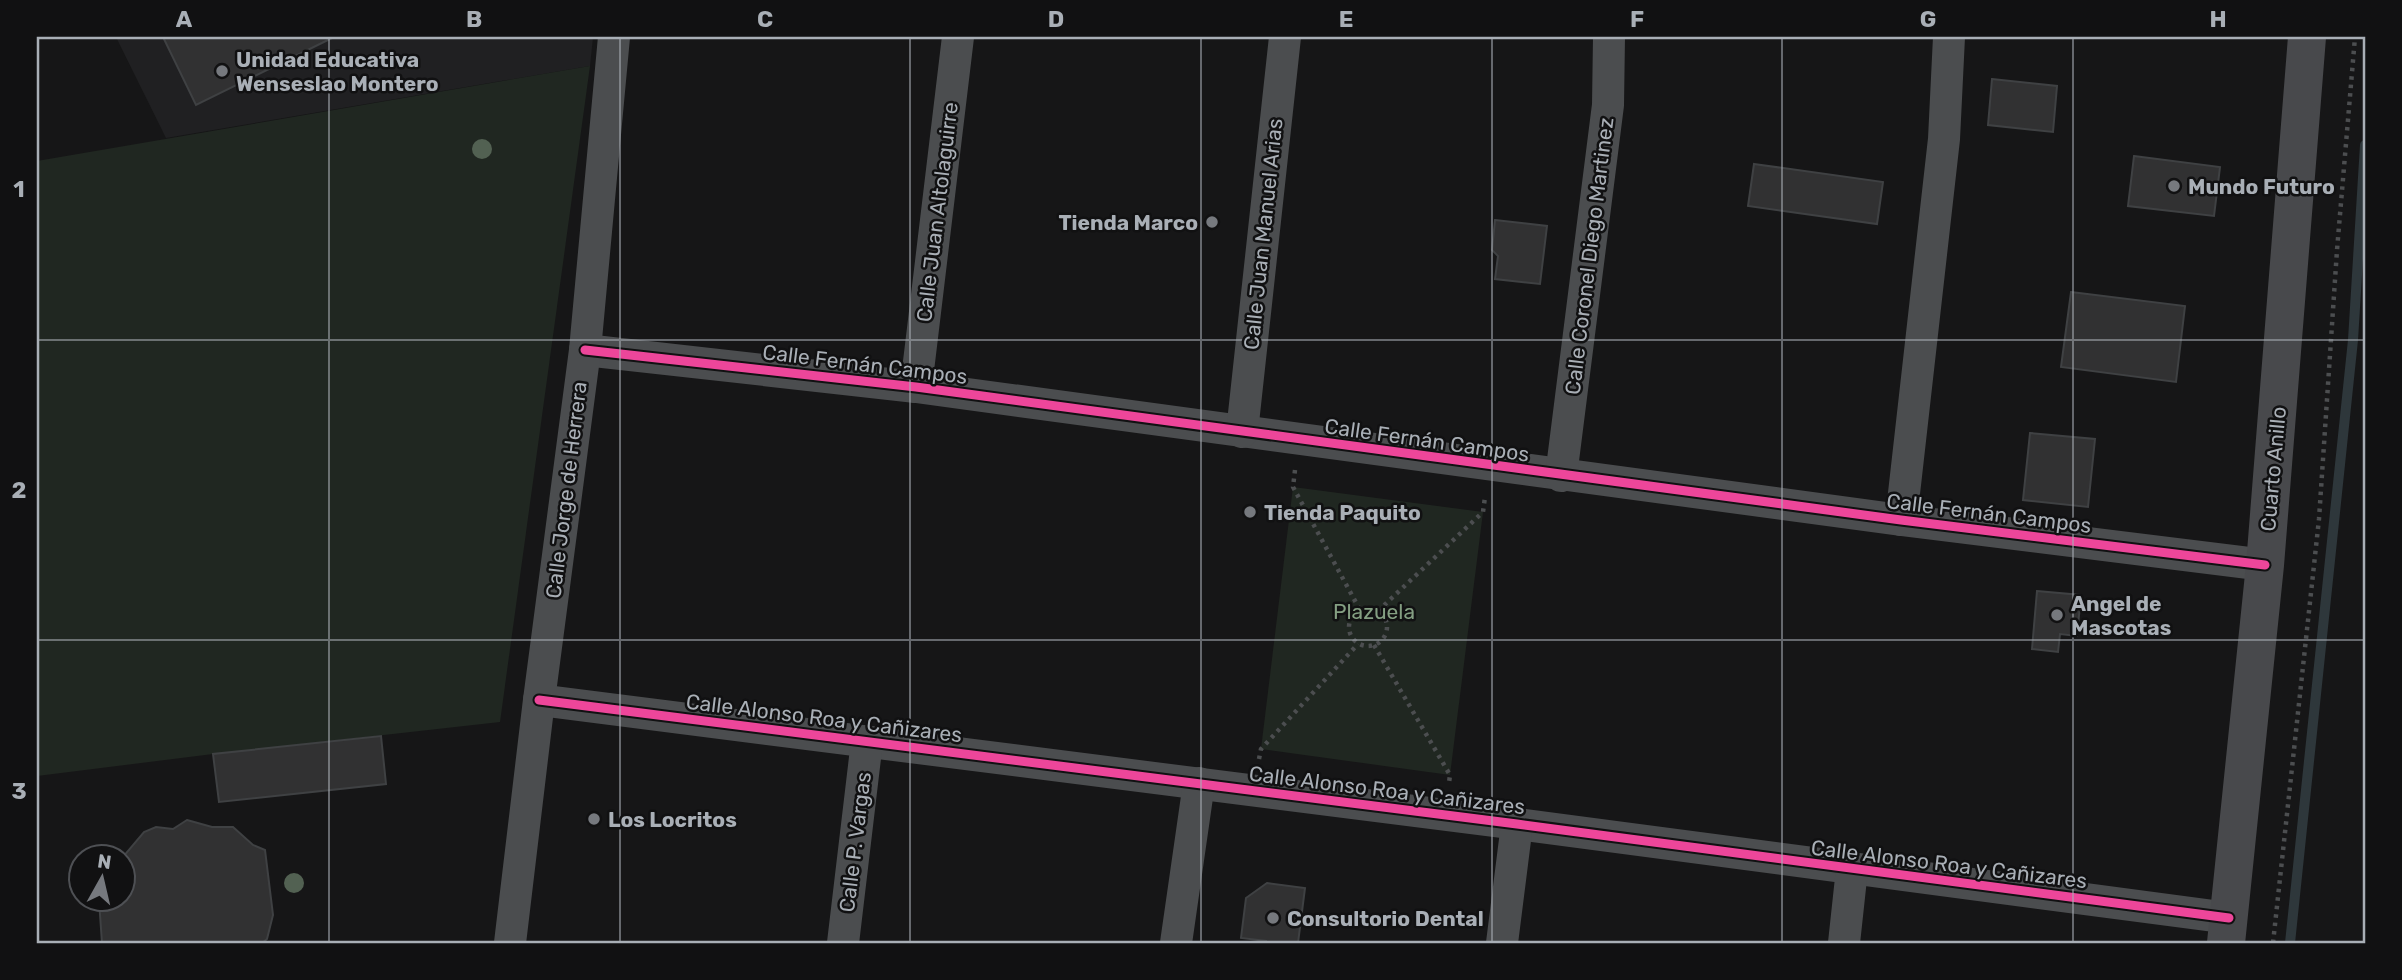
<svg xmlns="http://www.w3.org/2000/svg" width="2402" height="980" font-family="Rubik,sans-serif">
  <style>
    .built { fill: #202022 }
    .green { fill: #202721 }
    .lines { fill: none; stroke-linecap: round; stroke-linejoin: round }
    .stream { stroke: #2e373b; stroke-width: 10 }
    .building { fill: #313132; stroke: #3f4143; stroke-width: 2 }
    .path { stroke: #4c4e50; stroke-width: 4.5; stroke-dasharray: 3.5 5; stroke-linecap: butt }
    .street { stroke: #4b4d4f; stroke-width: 32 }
    .highway { stroke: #48494c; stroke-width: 38 }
    .cycleway-casing { stroke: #111112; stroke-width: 13 }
    .cycleway { stroke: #ed469a; stroke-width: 9 }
    .tree { fill: #526152 }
    .grid { fill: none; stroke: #a9afb6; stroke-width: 2; stroke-opacity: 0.55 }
    .poi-dot { fill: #76797e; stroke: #111112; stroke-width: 2.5 }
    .labels { text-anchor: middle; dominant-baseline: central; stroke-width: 5; stroke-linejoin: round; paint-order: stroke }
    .poi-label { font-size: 21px; font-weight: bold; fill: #a9afb6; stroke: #111112; text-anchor: start }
    .street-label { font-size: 21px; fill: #a9afb6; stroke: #111112 }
    .park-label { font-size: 21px; fill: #849f82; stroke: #111112 }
    .neatline { fill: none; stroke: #a9afb6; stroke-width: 2.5 }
    .grid-label { font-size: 23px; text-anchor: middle; font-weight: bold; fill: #a9afb6 }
  </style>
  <rect width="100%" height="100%" fill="#161617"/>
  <path class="built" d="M116,37H593L590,66L166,138Z"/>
  <g class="green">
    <path d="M590,66L500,722L213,754L37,776V161Z"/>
    <path d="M1293,487L1483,512L1450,775L1261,749Z"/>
  </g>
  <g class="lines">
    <path class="stream" d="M2290,943L2353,340L2365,145"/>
  </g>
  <g class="building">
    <path d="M163,37H334L196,105Z"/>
    <path d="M1992,79L2057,86L2053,132L1988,125Z"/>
    <path d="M2134,156L2220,167L2214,216L2128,206Z"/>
    <path d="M1754,164L1883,182L1877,224L1748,206Z"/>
    <path d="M1495,220L1547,226L1540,284L1495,279L1498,256L1492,250Z"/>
    <path d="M2071,292L2185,306L2176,382L2061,367Z"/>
    <path d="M2030,433L2095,439L2088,507L2023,500Z"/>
    <path d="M2037,591L2081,595L2077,636L2060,634L2058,652L2032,649Z"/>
    <path d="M381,736L386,784L219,802L213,754Z"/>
    <path d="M187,820L212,827H233L253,845L265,850L273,915L267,939L262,943H102L99,900H122V858L144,832L156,827L173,829Z"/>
    <path d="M1267,883L1305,888L1298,943H1266V941L1241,938L1246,898Z"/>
  </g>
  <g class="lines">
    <g class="path">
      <path d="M1295,470L1293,487L1360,610"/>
      <circle cx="1368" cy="627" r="19"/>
      <path d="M1378,611L1483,512L1485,497"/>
      <path d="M1374,645L1450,775L1449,783"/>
      <path d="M1259,759L1261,749L1358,644"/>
      <path d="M2273,943L2319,519L2337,250L2355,37"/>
    </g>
    <g class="street">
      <path d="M585,350L916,387L1901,520L2265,565"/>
      <path d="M916,387L958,37"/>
      <path d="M1242,432L1285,37"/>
      <path d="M1561,476L1608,105L1609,37"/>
      <path d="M1901,520L1944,139L1949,37"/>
      <path d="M539,700L1517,824L2229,918"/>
      <path d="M510,943L539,700L585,350L614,37"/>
      <path d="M843,943L867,741"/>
      <path d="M1176,943L1199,783"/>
      <path d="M1502,943L1517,824"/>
      <path d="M1844,943L1852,869"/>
    </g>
    <path class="highway" d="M2226,943L2265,565L2307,37"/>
    <defs>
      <g id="cycleway">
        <path d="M585,350L916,387L1901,520L2265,565"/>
        <path d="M539,700L1517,824L2229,918"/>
      </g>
    </defs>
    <use href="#cycleway" class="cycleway-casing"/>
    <use href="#cycleway" class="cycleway"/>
  </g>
  <g class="tree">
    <circle cx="482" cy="149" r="10"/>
    <circle cx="294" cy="883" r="10"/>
  </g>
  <path class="grid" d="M329,37V943M620,37V943M910,37V943M1201,37V943M1492,37V943M1782,37V943M2073,37V943M37,340H2365M37,640H2365"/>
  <g class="poi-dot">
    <circle cx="222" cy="71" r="7"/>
    <circle cx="2174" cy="186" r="7"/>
    <circle cx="1212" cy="222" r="7"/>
    <circle cx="1250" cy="512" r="7"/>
    <circle cx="2057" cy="615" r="7"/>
    <circle cx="594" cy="819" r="7"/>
    <circle cx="1273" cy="918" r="7"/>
  </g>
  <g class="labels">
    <g class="poi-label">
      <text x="236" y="59">Unidad Educativa<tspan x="236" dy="24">Wenseslao Montero</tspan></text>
      <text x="2188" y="186">Mundo Futuro</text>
      <text x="1198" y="222" text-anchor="end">Tienda Marco</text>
      <text x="1264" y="512">Tienda Paquito</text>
      <text x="2071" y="603">Angel de<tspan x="2071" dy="24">Mascotas</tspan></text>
      <text x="608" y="819">Los Locritos</text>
      <text x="1287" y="918">Consultorio Dental</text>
    </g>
    <g class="street-label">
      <text transform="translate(937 212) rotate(-83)">Calle Juan Altolaguirre</text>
      <text transform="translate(1263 234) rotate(-84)">Calle Juan Manuel Arias</text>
      <text transform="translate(1589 256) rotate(-83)">Calle Coronel Diego Martinez</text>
      <text transform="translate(865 364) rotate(7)">Calle Fernán Campos</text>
      <text transform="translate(1427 440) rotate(8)">Calle Fernán Campos</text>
      <text transform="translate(2273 469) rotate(-85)">Cuarto Anillo</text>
      <text transform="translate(566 490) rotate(-83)">Calle Jorge de Herrera</text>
      <text transform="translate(1989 513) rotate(7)">Calle Fernán Campos</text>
      <text transform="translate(824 718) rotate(7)">Calle Alonso Roa y Cañizares</text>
      <text transform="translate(1387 790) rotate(7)">Calle Alonso Roa y Cañizares</text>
      <text transform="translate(855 842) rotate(-83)">Calle P. Vargas</text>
      <text transform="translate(1949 864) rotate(7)">Calle Alonso Roa y Cañizares</text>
    </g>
    <g class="park-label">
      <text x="1374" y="611">Plazuela</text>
    </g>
  </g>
  <rect width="2402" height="980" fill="none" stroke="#111112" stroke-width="77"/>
  <g transform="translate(102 878) rotate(8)"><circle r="33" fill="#111112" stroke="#4e5054" stroke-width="2"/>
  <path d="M0-5L12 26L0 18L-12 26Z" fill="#76797e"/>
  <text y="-10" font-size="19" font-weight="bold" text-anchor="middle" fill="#a9afb6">N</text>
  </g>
  <rect x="38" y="38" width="2326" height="904" class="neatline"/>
  <g class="grid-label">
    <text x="184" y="27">A</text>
    <text x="474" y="27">B</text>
    <text x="765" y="27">C</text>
    <text x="1056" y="27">D</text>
    <text x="1346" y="27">E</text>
    <text x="1637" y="27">F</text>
    <text x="1928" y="27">G</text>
    <text x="2218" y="27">H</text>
    <text x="19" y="197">1</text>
    <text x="19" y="498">2</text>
    <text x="19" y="799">3</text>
  </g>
</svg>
